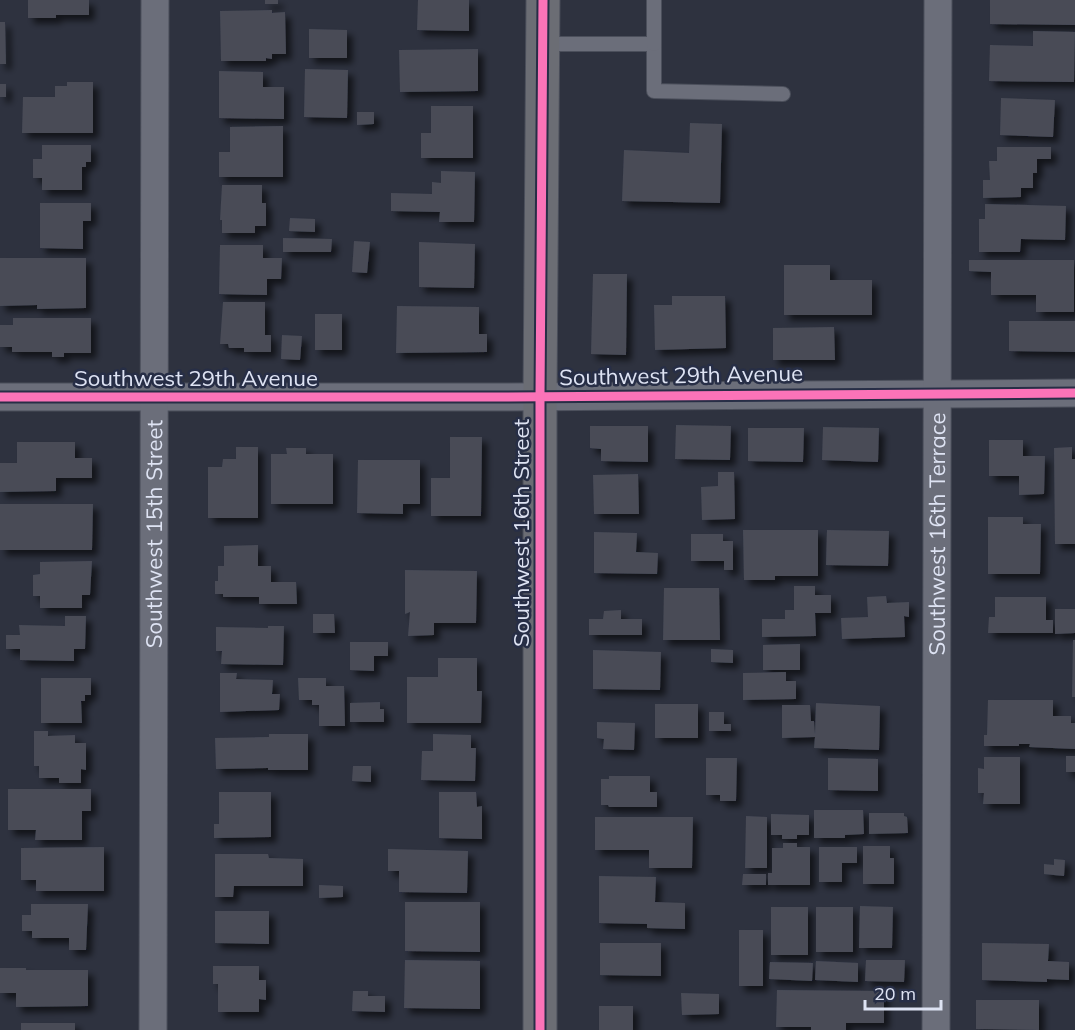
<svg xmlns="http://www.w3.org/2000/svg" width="1075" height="1030" font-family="Mulish,sans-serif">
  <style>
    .building { fill: #484b57; filter: url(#shadow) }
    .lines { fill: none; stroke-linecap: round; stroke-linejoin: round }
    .lane-casing { stroke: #4b4f5b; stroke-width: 16 }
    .street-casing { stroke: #4b4f5b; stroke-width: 29 }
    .secondary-casing { stroke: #4b4f5b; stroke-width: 35 }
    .lane { stroke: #6b6e7a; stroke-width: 14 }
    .street { stroke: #6b6e7a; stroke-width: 27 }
    .secondary { stroke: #6b6d74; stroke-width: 33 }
    .cycleway-casing { stroke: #272e46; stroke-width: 13 }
    .cycleway { stroke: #fb73b8; stroke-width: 9 }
    .labels { text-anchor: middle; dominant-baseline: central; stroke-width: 5; stroke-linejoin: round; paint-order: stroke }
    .street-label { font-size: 22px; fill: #dee3f3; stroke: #272e46 }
  </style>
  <defs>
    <filter id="shadow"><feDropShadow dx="5.5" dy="5.5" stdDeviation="3" flood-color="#0009"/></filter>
  </defs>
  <rect width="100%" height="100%" fill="#2e323f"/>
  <g class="building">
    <path d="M28,0H89V15H56V18H28Z"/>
    <rect x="265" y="0" width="13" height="4"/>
    <path d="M418,0H469V31L417,30Z"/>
    <path d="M990,0H1075V25L990,24Z"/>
    <path d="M272,10V13L285,12L286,54H272V59L266,58V61H221L220,11Z"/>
    <path d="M0,22H5L6,64H0Z"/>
    <path d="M309,29L347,30V58H309Z"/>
    <path d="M1033,31L1075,32L1074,82L989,81L990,45L1033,46Z"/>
    <path d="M478,49V91L400,92L399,50Z"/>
    <path d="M305,69L348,70L347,118L304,117Z"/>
    <path d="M219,71L263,72V87H284V119L219,118Z"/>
    <path d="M67,82H93V133H22L23,97H55V86H67Z"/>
    <rect x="0" y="84" width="6" height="13"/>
    <path d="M1001,98L1055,100L1053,137L1000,135Z"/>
    <path d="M431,106H473V158H421V133H431Z"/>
    <path d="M357,112H374V124L357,125Z"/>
    <path d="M690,123L722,124L720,203L622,201L624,150L689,153Z"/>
    <path d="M283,126V177H219V152H230V127Z"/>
    <path d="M42,145H91V162H86V167H82V190H42V178H33V159H42Z"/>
    <path d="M997,147H1051V159H1037V173H1033V188H1021V197L983,198V180H990L989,161H997Z"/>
    <path d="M441,171L475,172L474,222H439L440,212L391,211V193L432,194V182L441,183Z"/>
    <path d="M222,185H262V203H266V226H255V233H222V220H220Z"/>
    <path d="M40,203H91V221H83V249L40,248Z"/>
    <path d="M985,204L1066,206L1065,240L1021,239L1020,252H979V219H985Z"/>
    <path d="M290,218L315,219V232L289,231Z"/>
    <path d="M283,238L332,239L331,252H283Z"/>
    <path d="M354,241L370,242L367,273L352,272Z"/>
    <path d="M419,242L475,244L474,288L419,287Z"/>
    <path d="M220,245H263V258H282L281,279H267V295L219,294Z"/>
    <path d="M0,258H86V308L37,309V305L0,306Z"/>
    <path d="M969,260H1074V312H1036V295H991V272L969,271Z"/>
    <path d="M784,265H830V280H872V315H784Z"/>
    <path d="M593,274H627L626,355L591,354Z"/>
    <path d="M672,296H725L726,348L655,350L654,305H672Z"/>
    <path d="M223,302H265V335H271V352H244V348H229L228,344H220Z"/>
    <path d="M397,306L479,307V334H487V352L396,353Z"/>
    <rect x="315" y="314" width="27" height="36"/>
    <path d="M13,318H91V353H64V357H52V352H12V347H0V325H13Z"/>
    <path d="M1009,321H1075V352L1009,351Z"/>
    <path d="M834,327L835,360H773V328Z"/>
    <path d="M282,335L302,336L300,360L281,359Z"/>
    <path d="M676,425L731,426L730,460L675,459Z"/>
    <path d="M590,426H648V462L601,461V449L590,448Z"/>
    <path d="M823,427L879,428L878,462L822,460Z"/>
    <path d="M748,428H804L803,462L748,461Z"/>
    <path d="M450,437H482L481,516H431V478H450Z"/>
    <path d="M989,440H1023V456H1045L1044,494L1019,495V476H989Z"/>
    <path d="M17,442H75V458H92V478H56V491L0,492V463H17Z"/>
    <path d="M236,447H258V518H208V467H222L223,459H236Z"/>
    <path d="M1072,447V459H1075V544H1055L1054,448Z"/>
    <path d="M286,448H306V454H333V504H271V454H287Z"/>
    <path d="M358,460H420V504H403V514L357,513Z"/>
    <path d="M718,472H734L735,519L702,520L701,487L718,486Z"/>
    <path d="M638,474L639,514H594L593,475Z"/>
    <path d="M0,504H93L92,550H0Z"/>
    <path d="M988,517H1023V524H1041L1040,574H988Z"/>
    <path d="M743,530H818V576H775V580H744Z"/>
    <path d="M827,530L889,531L888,566L826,565Z"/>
    <path d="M594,532L637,533L636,552L658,553L657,574L594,573Z"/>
    <path d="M691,534H723V541H733V570H724V561H691Z"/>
    <path d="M258,545V566H271V582H296L297,604H259V597H223V594H215V581H218V566H224V546Z"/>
    <path d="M92,561L90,595H82V608H40V596H33V575L40,574V562Z"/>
    <path d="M405,570L477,571L476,623H434V635L408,636L410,612L405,614Z"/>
    <path d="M794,586H815V595H831V613H815L816,636L762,637V619H785V610H794Z"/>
    <path d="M664,588H719L720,640H663Z"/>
    <path d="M886,596L887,603L909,602V617L904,616L905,637L842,639L841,618L868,617L867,597Z"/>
    <path d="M995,597H1046V620H1053V633H988L989,617H995Z"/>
    <path d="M1055,609H1075V633L1055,634Z"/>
    <path d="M621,610V619H642V635H589V619H603L604,611Z"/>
    <path d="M313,614H334L335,633H313Z"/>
    <path d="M65,616H86L85,649H74V661L20,660V649H6V635H20L19,625L65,626Z"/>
    <path d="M268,626H284L283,665L221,664L222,651H216V627L268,628Z"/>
    <path d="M1073,640H1075V697H1072Z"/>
    <path d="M350,642H388V656H374V671L350,670Z"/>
    <path d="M800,644V670H763V645Z"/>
    <path d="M711,649L733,650V663L711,662Z"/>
    <path d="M593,650L661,652L660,690L593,689Z"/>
    <path d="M438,658H477V691H482L481,723H407V677H438Z"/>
    <path d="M786,672V681H796V699L743,700V673Z"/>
    <path d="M220,673H237L236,679L273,680L272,694H280L279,710L220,712Z"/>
    <path d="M41,678H91V695H85V701H81L82,723H41Z"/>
    <path d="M298,678H326V686H344L345,726H319V705H312V700H299Z"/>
    <path d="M988,700H1053V716H1071V723H1075V749L1029,747L1030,744H1019V746H984V735H987Z"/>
    <path d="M380,702V709H384V722H350V703Z"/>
    <path d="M816,703L880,706L879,750L814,748L815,737L782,738V705H810L811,721H814L815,734Z"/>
    <rect x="655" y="704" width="43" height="34"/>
    <path d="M709,712H724V724H731V731H709Z"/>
    <path d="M597,722L635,723L634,750L603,749L604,739L597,738Z"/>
    <path d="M34,731H48V736L75,735V743H86V770L81,769V783H59V778H39V766H34Z"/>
    <path d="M269,734H308V770H268V768L216,769L215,738L269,737Z"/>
    <path d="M433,734L471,735V748H476L475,781L421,780L422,751H433Z"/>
    <rect x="1066" y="756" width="9" height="16"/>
    <path d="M984,757H1020V804H983L984,793H978V768L984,769Z"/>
    <path d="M706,758H737L736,801H720V795H706Z"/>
    <path d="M828,758L878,759V791L828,790Z"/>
    <path d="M353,766H371V782L352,781Z"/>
    <path d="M609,776H650V792H657V807H609L608,805H601V779H609Z"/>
    <path d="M8,789H91V811H82V840H35L36,830H8Z"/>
    <path d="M219,792H271V837L214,838V824H219Z"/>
    <path d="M439,792H476L477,807L482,806V839L439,838Z"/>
    <path d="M814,810H863L864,834L845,835V838H814Z"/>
    <path d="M869,813H904V816L907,817L908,833L869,834Z"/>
    <path d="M771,814L809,815V835H797V839H782V835H771Z"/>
    <path d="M746,816L767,817V868H745Z"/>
    <path d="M595,817H693L692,868H649V850H595Z"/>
    <path d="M783,843H797V847H810V885H768V873H772V848H783Z"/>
    <path d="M863,846H890V858H894V884H863Z"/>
    <path d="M104,847V891H36V880H21V848Z"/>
    <path d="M819,847H857V863H842V882H819Z"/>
    <path d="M388,849L468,851L467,893L399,892V871H388Z"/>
    <path d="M215,854H268L269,858L303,859V886H234L233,897H215Z"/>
    <path d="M1054,859L1065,860L1064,876L1044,874V864L1054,865Z"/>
    <path d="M743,874H766V885H742Z"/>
    <path d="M599,876L656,877L655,902L685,903V929L647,928V924L599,923Z"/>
    <path d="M319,885L343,886V897L319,898Z"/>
    <path d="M405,902H480V952L405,951Z"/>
    <path d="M31,904H88L86,950H69V938H32V931H22V915H31Z"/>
    <path d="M860,906L893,907L892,948H859Z"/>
    <rect x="771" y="907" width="37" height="48"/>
    <rect x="816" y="907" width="37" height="45"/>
    <path d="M215,911H269V944L215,943Z"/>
    <rect x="739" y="930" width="24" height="56"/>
    <path d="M600,943H661V976L600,975Z"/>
    <path d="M982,943L1049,944L1048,961L1069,962V980L1047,979V982L982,980Z"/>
    <path d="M405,960L480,961V1009L404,1008Z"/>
    <path d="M866,960H905L904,982L865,981Z"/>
    <path d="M816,961L858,963V982L815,980Z"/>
    <path d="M770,962L813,963L812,981L769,979Z"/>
    <path d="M213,966H259V980H266V1000L259,999V1012H218V984H213Z"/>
    <path d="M0,968H26V970H88V1006L16,1007V993H0Z"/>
    <path d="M777,990L884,991V1023H846V1030H811V1027H776Z"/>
    <path d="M353,991H368V996H385V1012L352,1011Z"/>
    <path d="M681,993L719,994V1014L682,1015Z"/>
    <path d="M976,1000H1039V1030L976,1029Z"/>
    <rect x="599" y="1006" width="34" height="24"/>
    <rect x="21" y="1023" width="54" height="7"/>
  </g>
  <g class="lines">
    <defs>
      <g id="lane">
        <path d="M542,44H654V91L783,94"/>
        <path d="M654,44V0"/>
      </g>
      <g id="street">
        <path d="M0,397H503L1075,393"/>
        <path id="s1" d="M153,1030L155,0"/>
        <path id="s2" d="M936,1030L938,0"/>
      </g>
      <path id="secondary" d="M540,1030V396L543,0"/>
    </defs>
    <use href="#lane" class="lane-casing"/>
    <use href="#street" class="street-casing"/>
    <use href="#secondary" class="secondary-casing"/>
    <use href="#lane" class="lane"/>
    <use href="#street" class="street"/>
    <use href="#secondary" class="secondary"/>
    <defs>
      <g id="cycleway">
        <path d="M0,397H503L1075,393"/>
        <path d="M540,1030V396L543,0"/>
      </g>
    </defs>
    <use href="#cycleway" class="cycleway-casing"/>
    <use href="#cycleway" class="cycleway"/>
  </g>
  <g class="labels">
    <g class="street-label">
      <text transform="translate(681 375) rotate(-1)">Southwest 29th Avenue</text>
      <text x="196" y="378">Southwest 29th Avenue</text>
      <text stroke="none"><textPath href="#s1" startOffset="496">Southwest 15th Street</textPath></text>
      <text transform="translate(521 533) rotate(-90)">Southwest 16th Street</text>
      <text stroke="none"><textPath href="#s2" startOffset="496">Southwest 16th Terrace</textPath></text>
    </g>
  </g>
  <path d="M865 1000v9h76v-9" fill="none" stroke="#dee3f3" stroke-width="3"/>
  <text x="874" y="1000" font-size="18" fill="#dee3f3" stroke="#272e46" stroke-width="4.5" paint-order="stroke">20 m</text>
</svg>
